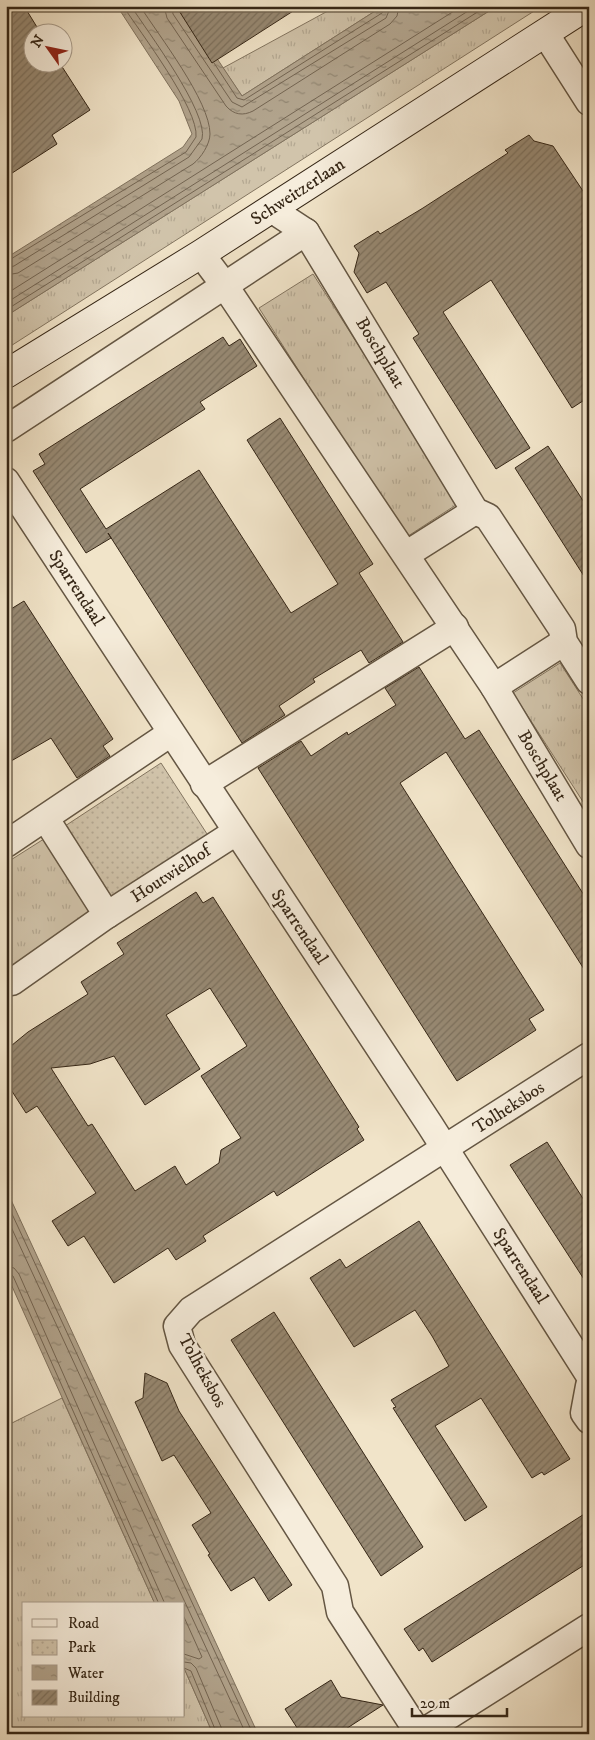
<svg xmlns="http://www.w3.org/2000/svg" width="595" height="1740" font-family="'IM FELL DW Pica',serif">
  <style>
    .grass { fill: url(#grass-tufts); stroke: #837560 }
    .park { fill: url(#park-dots); stroke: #837560 }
    .water { fill: url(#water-ripples); stroke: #7f715d }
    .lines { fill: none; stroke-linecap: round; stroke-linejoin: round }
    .shore { stroke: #736451; stroke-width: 1 }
    .building { fill: url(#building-hatch); stroke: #352616; fill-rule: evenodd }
    .street-casing { stroke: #645643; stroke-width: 29 }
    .secondary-casing { stroke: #352616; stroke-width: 30 }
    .street { stroke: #f6eddc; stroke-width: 26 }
    .secondary { stroke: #f6eddc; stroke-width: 28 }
    .labels { text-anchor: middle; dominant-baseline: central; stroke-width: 5; stroke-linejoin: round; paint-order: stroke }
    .street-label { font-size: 18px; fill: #352616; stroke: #f6eddc }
  </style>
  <defs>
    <pattern id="grass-tufts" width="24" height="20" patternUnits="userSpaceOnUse" patternTransform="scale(1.25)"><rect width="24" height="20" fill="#d1c4ab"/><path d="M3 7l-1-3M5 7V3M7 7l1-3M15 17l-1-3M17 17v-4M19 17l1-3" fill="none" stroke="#b4a892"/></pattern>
    <pattern id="park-dots" width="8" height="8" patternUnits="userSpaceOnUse" patternTransform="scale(1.25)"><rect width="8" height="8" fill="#d1c4ab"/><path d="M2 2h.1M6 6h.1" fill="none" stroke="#b4a892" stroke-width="1.8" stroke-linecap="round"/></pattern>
    <pattern id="water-ripples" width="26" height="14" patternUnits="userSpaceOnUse" patternTransform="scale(1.25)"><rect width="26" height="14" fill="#b1a38c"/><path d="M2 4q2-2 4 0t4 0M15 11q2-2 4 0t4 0" fill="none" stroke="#918571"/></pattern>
    <pattern id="building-hatch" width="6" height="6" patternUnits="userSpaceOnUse" patternTransform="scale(1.25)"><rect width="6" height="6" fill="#978973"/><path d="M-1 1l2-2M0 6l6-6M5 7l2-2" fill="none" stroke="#7c705d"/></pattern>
  </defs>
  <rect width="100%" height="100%" fill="#f1e4c9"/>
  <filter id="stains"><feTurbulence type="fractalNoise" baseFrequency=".004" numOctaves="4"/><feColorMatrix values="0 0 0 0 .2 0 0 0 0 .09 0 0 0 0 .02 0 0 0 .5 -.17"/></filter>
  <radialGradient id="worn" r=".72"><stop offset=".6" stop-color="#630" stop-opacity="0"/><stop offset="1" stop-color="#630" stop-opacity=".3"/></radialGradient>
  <g class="grass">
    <path d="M337,6H383L242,96L223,68Z"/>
    <path d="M497,6H542L6,349V316Z"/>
    <path d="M313,274L459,503L405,538L259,308Z"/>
    <path d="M560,663L589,708V811L513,693Z"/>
    <path d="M47,837L94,912L6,971V863Z"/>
    <path d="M62,1398L155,1604H24V1716H184V1668L213,1734H14L6,1724V1426Z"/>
  </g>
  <path class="park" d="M161,763L209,837L113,900L65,826Z"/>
  <g class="water">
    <path d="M117,6H182L242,96L383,6H497L6,316V258L183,147L192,134L179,101Z"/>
    <path d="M6,1189L258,1734H213L184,1668V1604H155L6,1273Z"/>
  </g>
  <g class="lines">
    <g class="shore">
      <path d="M164,6L167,18L226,106C234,115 243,116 253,111L390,24L397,16L399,6"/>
      <path d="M172,6L173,14L232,102L242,107L386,18L391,6"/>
      <path d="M214,63L237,98L244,100L382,13L385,6"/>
      <path d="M6,262L186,152L196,137C199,109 140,32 123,6"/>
      <path d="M6,268L14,266L189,157L202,139C209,113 147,31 131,6"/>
      <path d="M6,275L18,273L193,164C201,158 210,144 210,134C210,101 159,36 140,6"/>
      <path d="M6,294L462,6"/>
      <path d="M6,303L476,6"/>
      <path d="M6,310L487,6"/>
      <path d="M6,1201L253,1734"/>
      <path d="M6,1216L246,1734"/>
      <path d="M6,1266L14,1268L19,1274L165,1604"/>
      <path d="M6,1273L13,1276L159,1604"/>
      <path d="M184,1617L202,1657L199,1659L184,1654"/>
      <path d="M184,1662L191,1663L196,1668L224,1734"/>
      <path d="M184,1668L191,1671L217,1734"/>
    </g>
  </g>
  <g class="building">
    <path d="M6,6H24L40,32H32V62H59L90,110L52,135L57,144L6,177Z"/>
    <path d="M176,6H301L212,63Z"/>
    <path d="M529,135L534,141L553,146L589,200V397L572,408L491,280L443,312L530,448L496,469L413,338L419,334L386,282L367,293L354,272L359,253L354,246L378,231L380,234L423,208L508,153L505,150Z"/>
    <path d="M223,337L229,346L240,339L257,366L200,402L205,409L80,489L106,529L199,470L291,613L338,584L247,440L280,418L373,564L359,573L403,642L369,663L361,650L313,679L315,682L279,706L285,715L242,743L108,533L111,538L86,553L33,471L45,464L39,454Z"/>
    <path d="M548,446L589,510V584L515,468Z"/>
    <path d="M24,601L113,739L103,746L110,756L77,778L51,738L6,764V612Z"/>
    <path d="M419,667L465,739L479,730L589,903V977L446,752L400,783L544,1010L529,1019L536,1030L457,1081L258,768L301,741L311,756L347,732L348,735L396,705L385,688Z"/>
    <path d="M196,892L203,903L213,897L359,1127L357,1129L364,1140L277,1196L274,1191L203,1236L206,1241L176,1260L168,1248L114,1283L84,1236L68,1246L52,1221L96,1193L37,1106L26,1113L6,1082V1050L28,1032L88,994L81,982L124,954L117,943ZM210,988L247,1046L201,1076L241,1138L221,1150L219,1163L186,1185L175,1166L135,1191L92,1124L88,1126L51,1068L90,1064L114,1056L145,1105L200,1069L166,1015Z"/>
    <path d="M547,1142L589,1208V1287L510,1165Z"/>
    <path d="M419,1221L570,1459L544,1475L542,1472L532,1478L481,1398L435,1426L487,1507L465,1521L393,1408L396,1407L391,1400L449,1366L432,1336L415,1310L354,1347L310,1278L340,1259L346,1268Z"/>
    <path d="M274,1312L423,1547L381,1576L231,1340Z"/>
    <path d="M145,1373L167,1383L179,1411L292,1585L269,1601L254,1577L231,1591L208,1555L210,1554L192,1525L211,1513L174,1455L162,1461L135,1402L143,1398Z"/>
    <path d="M589,1511V1562L432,1662L423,1648L419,1651L404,1629Z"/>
    <path d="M331,1680L341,1697L383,1705L338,1734H301L285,1709Z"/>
  </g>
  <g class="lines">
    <defs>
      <g id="street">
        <path d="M545,33L589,102"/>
        <path d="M271,209L306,232L475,511L488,517L562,629L564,642L589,681"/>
        <path d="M201,254L225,286L494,687L589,845"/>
        <path d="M6,429L306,232"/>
        <path d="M6,481L430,1125L589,1375"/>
        <path d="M407,554L475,511"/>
        <path d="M494,687L564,642"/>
        <path d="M204,784L455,627"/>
        <path d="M46,819L107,915"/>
        <path d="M6,844L171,733"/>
        <path d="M6,982H12L107,915L236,832"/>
        <path d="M589,1386L584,1413L589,1420"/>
        <path d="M419,1734L340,1612L335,1586L182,1345L177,1326L191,1310L589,1056"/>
        <path d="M420,1734L589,1627"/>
      </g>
      <path id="secondary" d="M6,374L201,254L587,6"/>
    </defs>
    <use href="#street" class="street-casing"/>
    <use href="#secondary" class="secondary-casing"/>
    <use href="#street" class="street"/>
    <use href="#secondary" class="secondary"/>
  </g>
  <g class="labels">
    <g class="street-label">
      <text transform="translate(298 192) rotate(-33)">Schweitzerlaan</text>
      <text transform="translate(380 353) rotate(59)">Boschplaat</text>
      <text transform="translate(76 588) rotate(57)">Sparrendaal</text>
      <text transform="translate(542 766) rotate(59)">Boschplaat</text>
      <text transform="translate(171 874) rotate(-33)">Houtwielhof</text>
      <text transform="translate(299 927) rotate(56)">Sparrendaal</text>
      <text transform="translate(509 1108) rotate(-33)">Tolheksbos</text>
      <text transform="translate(520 1266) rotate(57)">Sparrendaal</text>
      <text transform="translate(202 1371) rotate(61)">Tolheksbos</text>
    </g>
  </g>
  <rect width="595" height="1740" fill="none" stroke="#f1e4c9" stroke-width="25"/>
  <rect x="8" y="8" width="580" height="1725" fill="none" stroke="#352616" stroke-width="2.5"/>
  <rect x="12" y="12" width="570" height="1715" fill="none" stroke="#352616"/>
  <rect x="22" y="1602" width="162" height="115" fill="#f6eddc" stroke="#a99d8d"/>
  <rect x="32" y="1619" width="25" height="8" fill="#f6eddc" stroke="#a99d8d"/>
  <text x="68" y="1628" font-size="15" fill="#352616">Road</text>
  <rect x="32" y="1640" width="25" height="15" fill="url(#park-dots)" stroke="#a99d8d"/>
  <text x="68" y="1652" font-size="15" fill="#352616">Park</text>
  <rect x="32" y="1665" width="25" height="15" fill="url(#water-ripples)" stroke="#a99d8d"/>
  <text x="68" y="1678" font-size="15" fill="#352616">Water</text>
  <rect x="32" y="1690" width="25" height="15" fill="url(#building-hatch)" stroke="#a99d8d"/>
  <text x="68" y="1702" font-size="15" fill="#352616">Building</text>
  <g transform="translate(48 48) rotate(303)"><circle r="24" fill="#f6eddc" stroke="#a99d8d"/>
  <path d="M0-4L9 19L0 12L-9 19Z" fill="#8f2418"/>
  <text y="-8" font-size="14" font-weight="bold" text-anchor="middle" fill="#352616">N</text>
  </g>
  <path d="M412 1708v8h95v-8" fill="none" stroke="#352616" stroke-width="2.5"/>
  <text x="420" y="1708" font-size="15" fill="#352616" stroke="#f6eddc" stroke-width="4" paint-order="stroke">20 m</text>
  <rect width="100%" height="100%" filter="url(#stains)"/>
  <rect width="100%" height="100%" fill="url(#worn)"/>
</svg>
